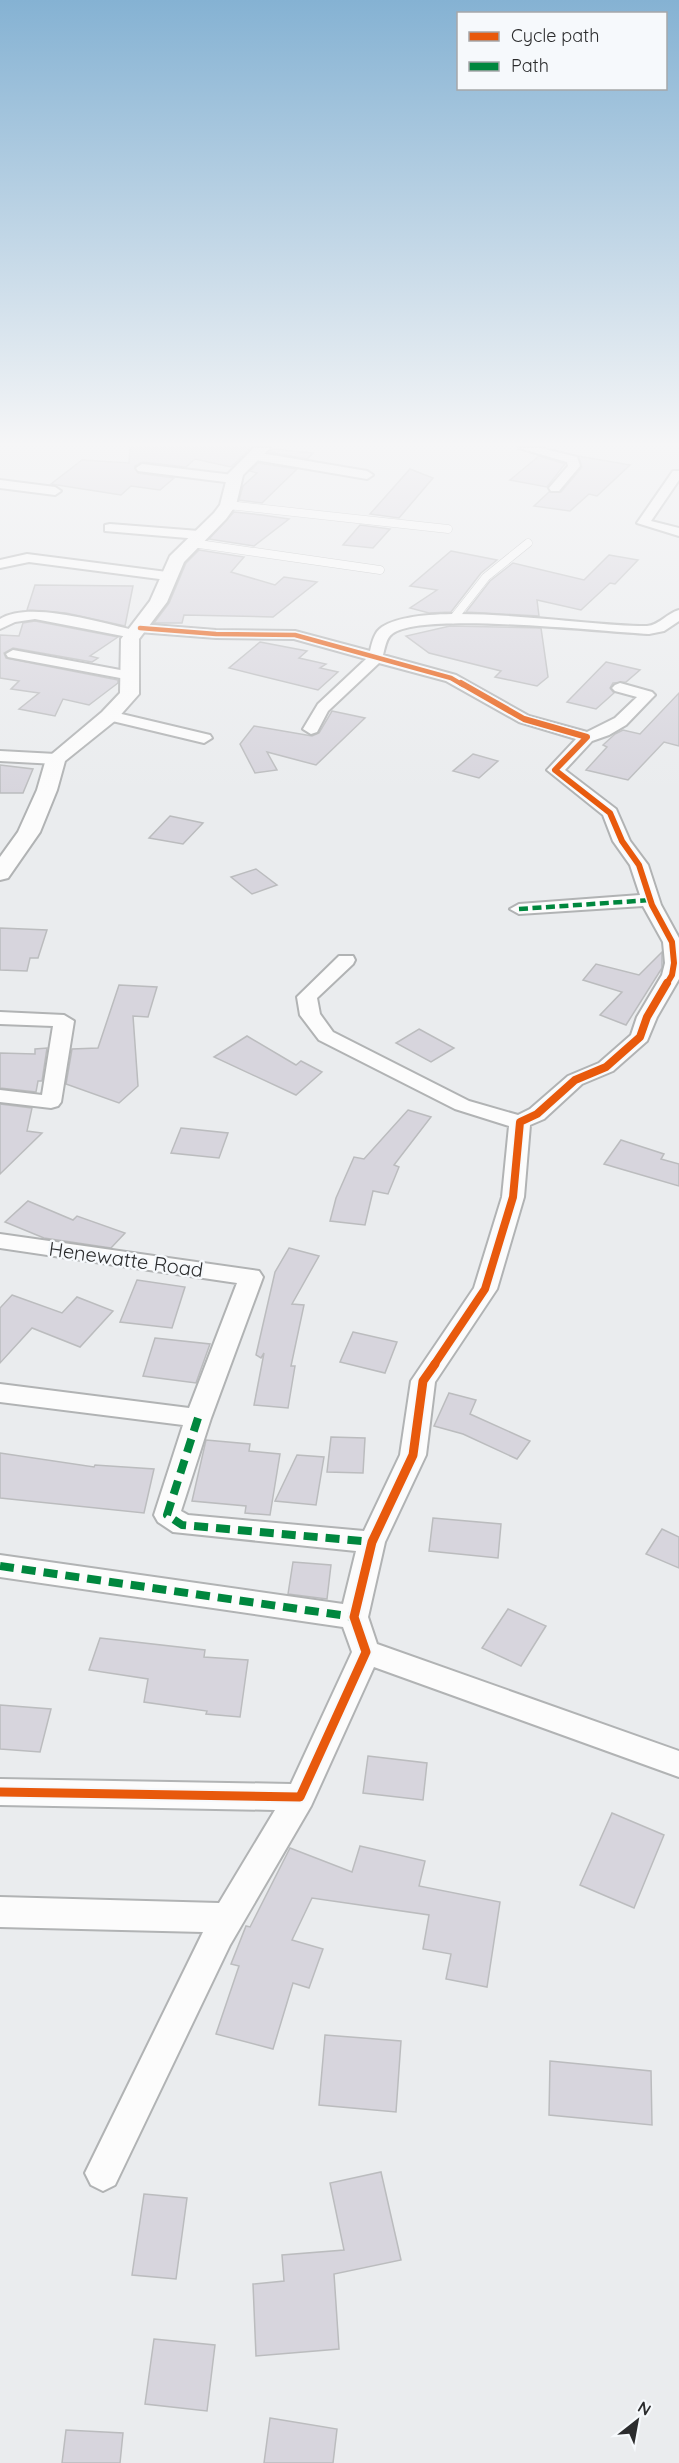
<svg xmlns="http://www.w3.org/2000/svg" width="679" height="2463" font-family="Quicksand,sans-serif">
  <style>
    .building { fill: #d7d5dd; stroke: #bbbcbe; stroke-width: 1.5 }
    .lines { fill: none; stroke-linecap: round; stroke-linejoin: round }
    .service-casing { stroke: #b1b3b4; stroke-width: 9 }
    .minor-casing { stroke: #b1b3b4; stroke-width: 4 }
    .tertiary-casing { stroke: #b1b3b4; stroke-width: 4 }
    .service { stroke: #fcfcfc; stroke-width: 8 }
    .minor { fill: #fcfcfc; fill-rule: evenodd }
    .tertiary { fill: #fcfcfc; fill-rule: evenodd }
    .quiet-far1 { stroke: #00873e; stroke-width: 4.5; stroke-dasharray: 9 4.5; stroke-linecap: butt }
    .quiet { stroke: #00873e; stroke-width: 8; stroke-dasharray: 14 8; stroke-linecap: butt }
    .cycleway-far3-casing { stroke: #f6f9fc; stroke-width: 7 }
    .cycleway-far2-casing { stroke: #f6f9fc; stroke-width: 9 }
    .cycleway-far1-casing { stroke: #f6f9fc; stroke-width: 11 }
    .cycleway-casing { stroke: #f6f9fc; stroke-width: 13 }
    .cycleway-far3 { stroke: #e8590c; stroke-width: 4.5 }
    .cycleway-far2 { stroke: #e8590c; stroke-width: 6 }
    .cycleway-far1 { stroke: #e8590c; stroke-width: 8 }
    .cycleway { stroke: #e8590c; stroke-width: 9 }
    .labels { text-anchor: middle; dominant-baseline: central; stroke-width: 5; stroke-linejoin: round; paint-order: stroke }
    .street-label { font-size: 20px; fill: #2b2c2d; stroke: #f6f9fc }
  </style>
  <rect width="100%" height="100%" fill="#eaecee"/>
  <g class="building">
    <path d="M130,448H251L231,467L195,459L186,467L142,462L135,466L138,473L174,478L160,490L131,486L121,495L51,484L82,460L129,463Z"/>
    <path d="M272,449L313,453L307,459L269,452Z"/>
    <path d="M539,456L565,464L547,487L510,480Z"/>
    <path d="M578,456L630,465L597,496L589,494L570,511L534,506L549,492H561L582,467Z"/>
    <path d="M258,463L297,469L262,503L239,500L243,486L257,473L250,471Z"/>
    <path d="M410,469L433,478L399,518L370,514Z"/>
    <path d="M234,512L262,515L289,519L254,546L209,539Z"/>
    <path d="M360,525L390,529L373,548L343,545Z"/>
    <path d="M199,550L244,557L231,572L275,585L284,577L317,582L273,617L184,615L182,623H154L169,603L186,563Z"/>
    <path d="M451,551L497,560L481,573L451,612L429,613L410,608L437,590L410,586Z"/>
    <path d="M609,555L638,560L615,584L610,583L581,610L537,600L539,616L466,612L490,581L513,563L584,580Z"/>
    <path d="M35,585L133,586L125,626L66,613L27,610Z"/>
    <path d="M35,621L118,637L90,656L98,658L92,662L13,648L4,653L6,658L118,680V683L89,705L63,699L55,716L19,709L39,693L11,689L19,681L0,678V635L19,636L23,623Z"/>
    <path d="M450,626L541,628L548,677L537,686L495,677L501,671L429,653L406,636Z"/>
    <path d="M260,642L307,651L299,658L326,664L320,668L338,672L318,690L229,668Z"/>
    <path d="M606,662L640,670L626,682L613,683L610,688L614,693L596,709L567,702Z"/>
    <path d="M679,693V746L664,742L628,780L586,770L607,747L603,745L615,734L623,730L640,734Z"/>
    <path d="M332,711L365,718L316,765L267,752L277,770L255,773L240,744L254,726L312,736L319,733Z"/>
    <path d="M473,754L498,761L479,778L453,771Z"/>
    <path d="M0,765L33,769L23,793H0Z"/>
    <path d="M170,816L203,823L183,844L149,838Z"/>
    <path d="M256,869L277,885L252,894L231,877Z"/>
    <path d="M0,928L47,930L38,958H30L27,971L0,970Z"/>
    <path d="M662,952V968L626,1025L600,1015L622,992L583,980L596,964L639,975Z"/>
    <path d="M119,985L157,987L148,1017L133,1016L138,1086L119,1103L66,1084L72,1049L98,1048Z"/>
    <path d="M419,1029L454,1048L431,1062L396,1043Z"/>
    <path d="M247,1036L296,1065L301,1061L322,1072L296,1095L214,1057Z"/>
    <path d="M47,1048L42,1081H38L36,1092L0,1088V1053L35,1054V1049Z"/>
    <path d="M0,1104L32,1108L27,1131L42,1133L0,1174Z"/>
    <path d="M408,1110L431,1117L394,1165L399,1167L388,1194L373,1191L365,1225L330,1221L336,1198L354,1157L364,1159Z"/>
    <path d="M181,1128L228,1133L219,1158L171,1153Z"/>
    <path d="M621,1140L664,1154L661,1159L679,1164V1186L604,1164Z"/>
    <path d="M28,1201L73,1220L77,1216L125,1233L111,1248L44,1238L5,1222Z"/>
    <path d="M289,1248L319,1256L292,1304L304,1305L291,1366H295L288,1408L254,1405L264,1353L261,1358L256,1355L275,1272Z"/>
    <path d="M137,1280L185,1287L172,1328L120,1322Z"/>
    <path d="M12,1295L62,1313L77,1297L113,1311L80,1347L32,1328L0,1363V1308Z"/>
    <path d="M353,1332L397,1342L385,1373L340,1362Z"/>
    <path d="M155,1338L210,1344L196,1383L143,1376Z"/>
    <path d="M449,1393L476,1400L470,1414L530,1441L517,1459L463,1434L434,1426Z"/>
    <path d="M331,1437L365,1438L363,1473L327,1472Z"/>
    <path d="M206,1440L250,1444L249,1451L280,1454L270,1515L245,1513L246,1506L192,1501Z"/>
    <path d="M0,1453L94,1467L95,1465L154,1469L144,1513L0,1498Z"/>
    <path d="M297,1455L324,1457L316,1505L275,1501Z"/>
    <path d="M433,1518L501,1524L498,1558L429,1551Z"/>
    <path d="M662,1529L679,1537V1568L646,1554Z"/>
    <path d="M293,1562L331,1565L327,1599L288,1594Z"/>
    <path d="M508,1609L546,1626L521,1666L482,1648Z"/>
    <path d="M100,1638L205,1650L204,1657L248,1660L240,1717L206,1714L207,1711L144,1702L148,1679L89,1670Z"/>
    <path d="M0,1705L51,1709L40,1752L0,1749Z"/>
    <path d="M368,1756L427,1763L423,1800L363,1793Z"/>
    <path d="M612,1813L664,1835L634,1908L580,1885Z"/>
    <path d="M360,1846L425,1861L419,1886L500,1902L487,1987L446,1979L451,1954L423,1949L429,1915L312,1898L292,1940L323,1949L309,1988L293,1983L273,2049L216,2034L239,1966L231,1964L246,1926L250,1927L290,1848L352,1872Z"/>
    <path d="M325,2035L401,2041L396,2112L319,2105Z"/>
    <path d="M550,2061L651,2071L652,2125L549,2115Z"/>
    <path d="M381,2172L401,2260L334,2274L339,2349L256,2356L253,2284L284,2281L282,2255L344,2250L330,2183Z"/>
    <path d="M144,2194L187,2198L176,2279L132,2275Z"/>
    <path d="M154,2339L215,2345L207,2411L145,2404Z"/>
    <path d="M270,2418L337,2429L333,2463H264Z"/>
    <path d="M66,2430L123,2433L120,2463H62Z"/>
  </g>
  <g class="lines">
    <defs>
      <g id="service">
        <path d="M228,505L448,529"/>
        <path d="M192,543L380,570"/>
        <path d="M453,619L486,577L528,543"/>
      </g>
      <g id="minor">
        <path d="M519,448H540L577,457L580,466L559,491H551L549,488L568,466L567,462Z"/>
        <path d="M254,452L367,471L373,475L367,479L250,459L248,456Z"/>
        <path d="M142,464L233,475L239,479L233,483L138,471L136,468Z"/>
        <path d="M673,471H679V480L651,521L679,528V536L637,523Z"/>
        <path d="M0,480L55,487L61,491L55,495L0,488Z"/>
        <path d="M110,524L199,531L206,535L199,539L105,531V525Z"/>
        <path d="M27,554L167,572L174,576L167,580L29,562L0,568V560Z"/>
        <path d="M679,610V621L664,631L649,634C603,632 421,611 392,634C386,638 385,648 383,655L456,675L529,716L587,732L615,718L637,697L615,691L612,688L615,685L620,683L652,692L655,695L652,698L626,725L609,735L592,741L565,770L616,809L630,841L648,865L661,905L679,938V979L657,1017L647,1041L613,1071L582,1084L544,1119L530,1125L524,1197L497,1289L435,1382L426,1455L385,1542L368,1617L377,1644L679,1751V1777L374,1667L311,1806L230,1945L115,2185L103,2191L91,2185L85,2173L203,1932L0,1927V1897L219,1903L275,1810L0,1805V1779L291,1784L352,1652L343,1627L0,1577V1555L343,1604L356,1551L173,1532L158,1522L154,1515L183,1425L0,1402V1384L189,1408L237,1283L0,1248V1234L259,1271L263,1277L211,1418L181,1511L188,1515L364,1531L400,1455L411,1381L474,1288L502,1197L509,1126L455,1109L319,1040L300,1015L297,997L339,956H353L355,960L353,964L317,998L320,1014L333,1032L469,1101L518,1115L530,1109L568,1076L599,1063L631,1035L637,1017L662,975L665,963L663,942L643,906L519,914L510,909L519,904L640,895L630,865L613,841L603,815L547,770L576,739L519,722L446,681L379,663L328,711L317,732L311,734L303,729L318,704L366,659L294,639L216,638L139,632L138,637L133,638L35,619L15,622L0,629V619C29,600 101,623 134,630L135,625L140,624L216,630L295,631L370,651C372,643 374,632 382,627C428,598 587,627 647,626C660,625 667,613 679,610Z"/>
        <path d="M13,650L131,672L138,676L131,680L8,657L6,654Z"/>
        <path d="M109,711L210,735L212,738L204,743L104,719L101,716L104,713Z"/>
        <path d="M0,751L56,754L64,759L56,764L0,761Z"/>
        <path d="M0,1012L64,1015L74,1021L61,1102L58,1106L51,1108L0,1102V1090L42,1095L53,1026L0,1024Z"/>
      </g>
      <path id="tertiary" d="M254,448H270L243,475L236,505L226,519L184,562L167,602L139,639V694L116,720L65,761L57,790L40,832L8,878L0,880V857L18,832L37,790L46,759L102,712L120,693L121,639L150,601L170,556L214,513L220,505L228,474Z"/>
    </defs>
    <use href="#service" class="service-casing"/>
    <use href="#minor" class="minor-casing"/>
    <use href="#tertiary" class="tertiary-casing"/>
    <use href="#service" class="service"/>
    <use href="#minor" class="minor"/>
    <use href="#tertiary" class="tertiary"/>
    <path class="quiet-far1" d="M519,909L651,900"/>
    <g class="quiet">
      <path d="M198,1418L167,1515L182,1525L372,1542"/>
      <path d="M0,1566L354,1617"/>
    </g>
    <defs>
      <path id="cycleway-far3" d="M140,628L216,634L295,635L451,678L463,685"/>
      <path id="cycleway-far2" d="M461,683L524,719L587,737L555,770L610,813L622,841L639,865L652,905L672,942L674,963L672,975L666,985"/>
      <path id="cycleway-far1" d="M434,1365L485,1289L513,1197L520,1122L537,1114L575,1080L606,1067L640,1037L647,1017L667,983"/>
      <path id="cycleway" d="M0,1792L300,1797L366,1652L354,1617L372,1542L413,1455L423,1381L435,1364"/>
    </defs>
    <use href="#cycleway-far3" class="cycleway-far3-casing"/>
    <use href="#cycleway-far2" class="cycleway-far2-casing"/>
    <use href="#cycleway-far1" class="cycleway-far1-casing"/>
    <use href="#cycleway" class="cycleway-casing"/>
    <use href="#cycleway-far3" class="cycleway-far3"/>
    <use href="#cycleway-far2" class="cycleway-far2"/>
    <use href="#cycleway-far1" class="cycleway-far1"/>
    <use href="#cycleway" class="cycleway"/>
  </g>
  <linearGradient id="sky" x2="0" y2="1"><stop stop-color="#85b2d3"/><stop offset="0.56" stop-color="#f6f6f7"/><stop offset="1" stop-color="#f6f6f7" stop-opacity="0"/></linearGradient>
  <rect width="679" height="793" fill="url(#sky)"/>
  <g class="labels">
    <g class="street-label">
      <text transform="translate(126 1259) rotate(8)">Henewatte Road</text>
    </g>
  </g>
  <rect x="457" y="12" width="210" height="78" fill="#f6f9fc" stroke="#a5a7a9" stroke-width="1.5"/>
  <rect x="469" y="32" width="30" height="9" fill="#e8590c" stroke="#a5a7a9" stroke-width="1.5"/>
  <text x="511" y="42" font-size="18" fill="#2b2c2d">Cycle path</text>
  <rect x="469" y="62" width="30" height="9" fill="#00873e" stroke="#a5a7a9" stroke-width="1.5"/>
  <text x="511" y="72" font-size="18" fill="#2b2c2d">Path</text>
  <g transform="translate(637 2421) rotate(31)" stroke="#f6f9fc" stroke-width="4.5" paint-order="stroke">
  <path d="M0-4.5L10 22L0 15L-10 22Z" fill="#2b2c2d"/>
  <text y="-9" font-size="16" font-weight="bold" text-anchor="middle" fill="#2b2c2d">N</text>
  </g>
</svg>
